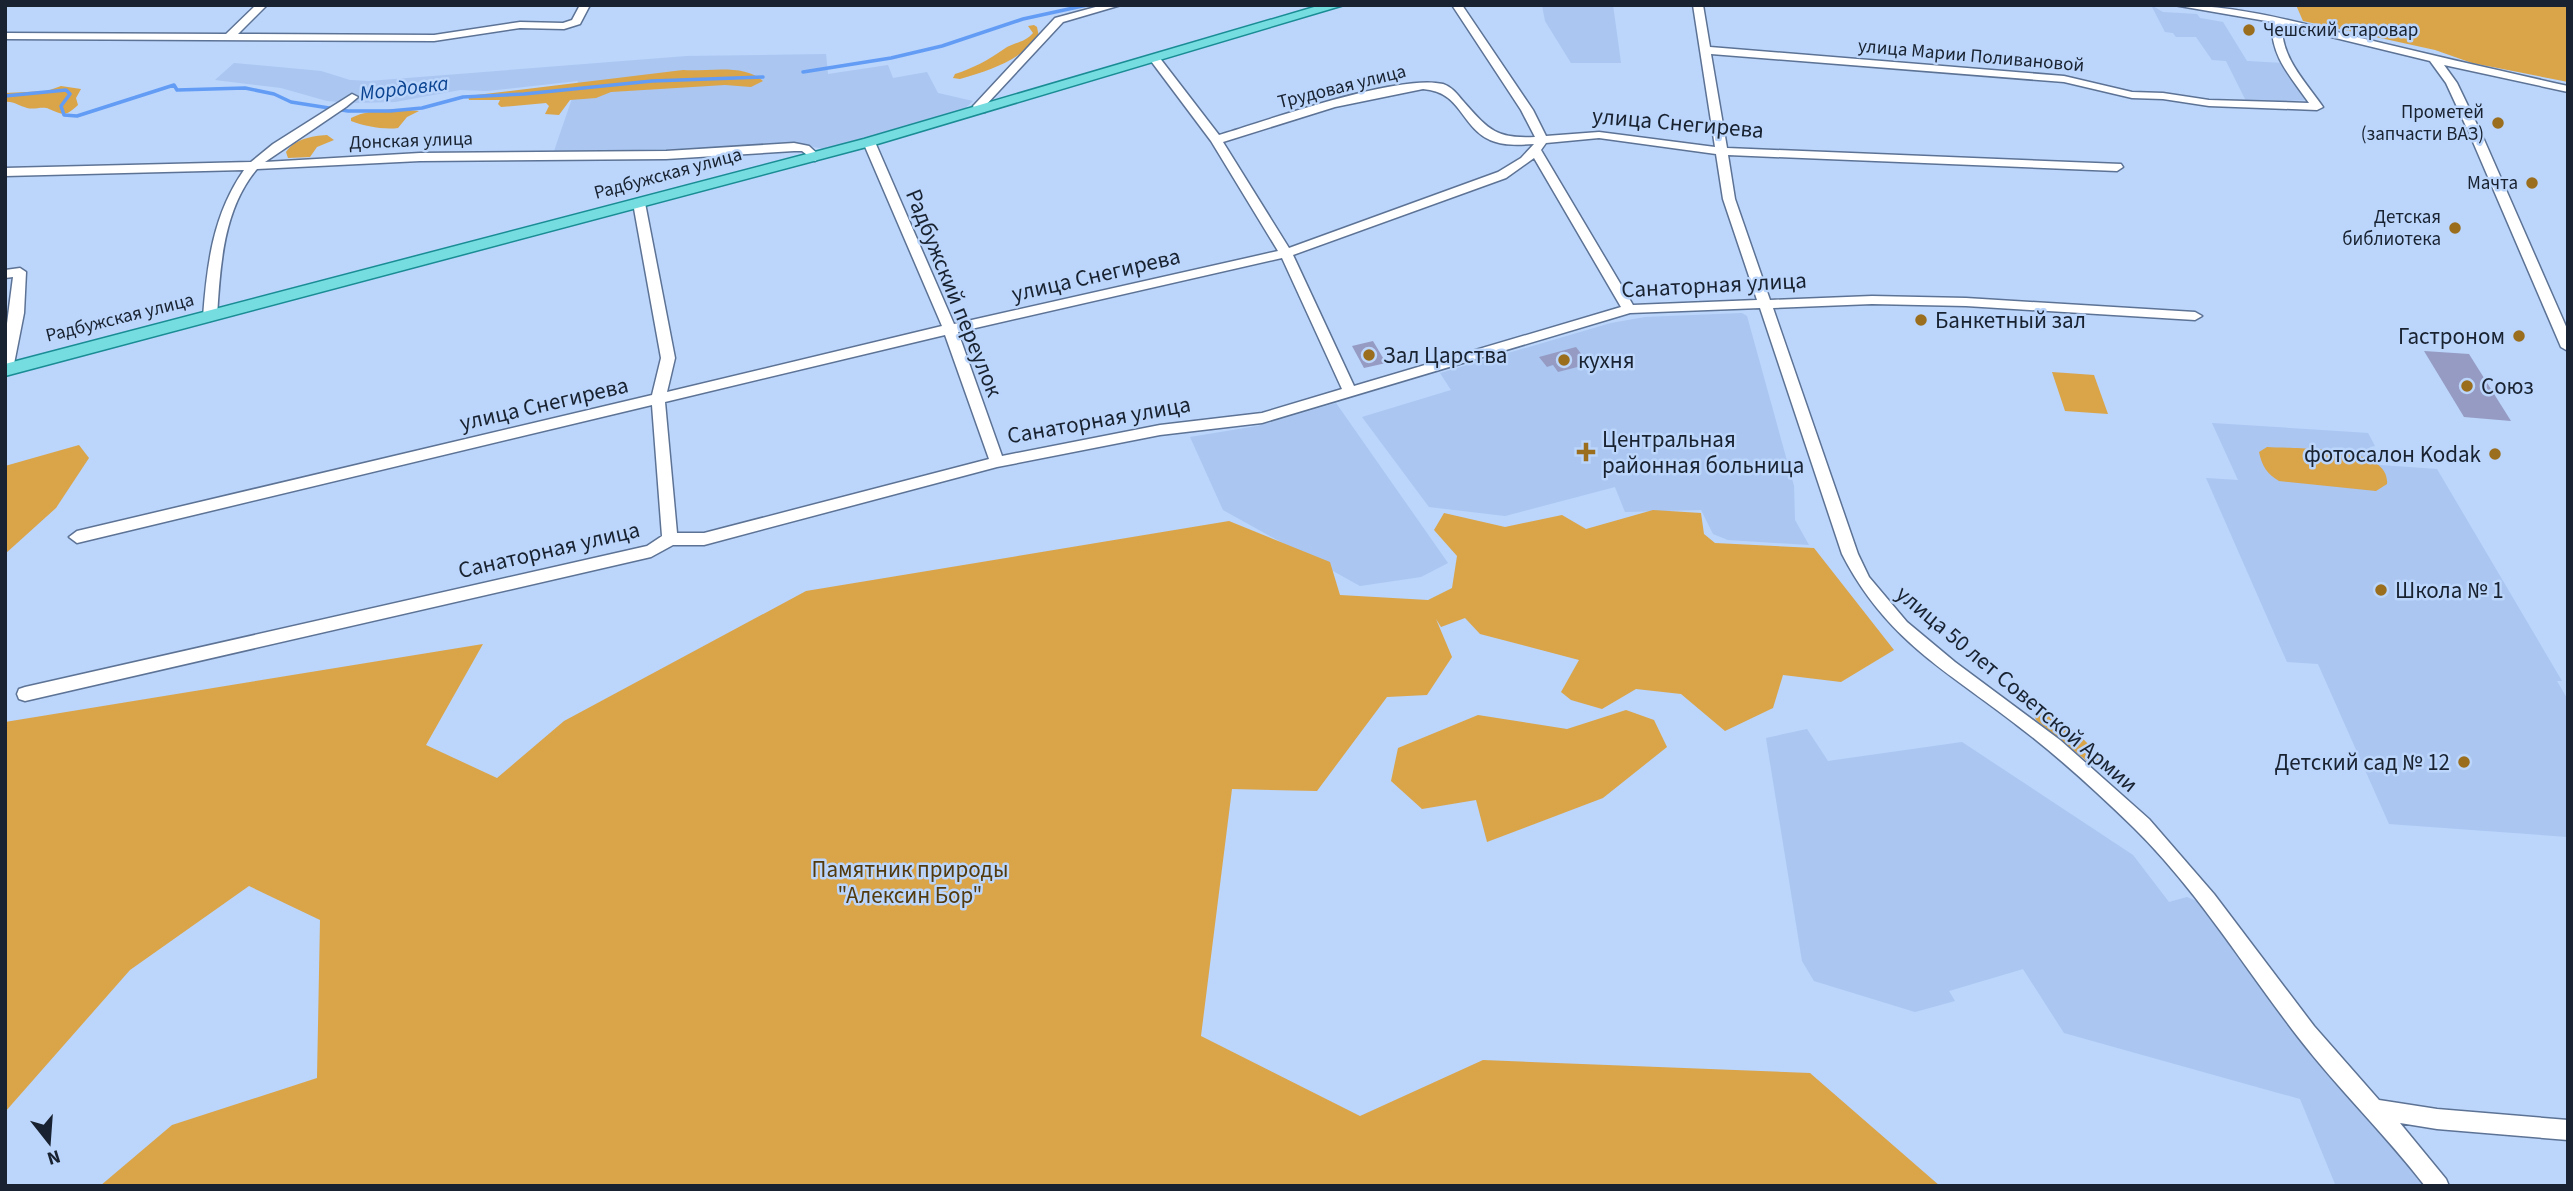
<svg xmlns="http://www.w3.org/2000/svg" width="2573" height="1191" font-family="'Source Sans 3',sans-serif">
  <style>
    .built { fill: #aac6f1 }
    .green { fill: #daa449 }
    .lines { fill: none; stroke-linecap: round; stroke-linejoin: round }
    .stream { stroke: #629cf4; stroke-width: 3.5 }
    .building { fill: #959bc3 }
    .minor-casing { stroke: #5d7395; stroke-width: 3 }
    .major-casing { stroke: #198c94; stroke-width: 3 }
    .minor { fill: #fff; fill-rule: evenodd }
    .major { fill: #75dcdf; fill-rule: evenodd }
    .poi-dot { fill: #9a6e1d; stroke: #bbd5fb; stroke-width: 2.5 }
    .labels { text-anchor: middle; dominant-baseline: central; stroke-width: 5; stroke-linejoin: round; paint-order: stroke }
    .far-poi-label { font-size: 19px; fill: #182230; stroke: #bbd5fb; text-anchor: end }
    .far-street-label { font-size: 19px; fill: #182230; stroke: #bbd5fb }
    .far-water-label { font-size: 21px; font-style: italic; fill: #0b4491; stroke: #bbd5fb }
    .street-label { font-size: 23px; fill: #182230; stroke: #bbd5fb }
    .poi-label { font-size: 23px; fill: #182230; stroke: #bbd5fb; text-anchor: start }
    .park-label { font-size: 23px; fill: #533a0c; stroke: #bbd5fb }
  </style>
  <rect width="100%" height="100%" fill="#bbd5fb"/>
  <g class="built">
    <path d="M1542,5H1613L1621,63H1571L1545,21Z"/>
    <path d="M2151,5L2163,12L2197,14L2200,18L2223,22L2247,61L2283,63L2306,100L2247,103L2226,61L2212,60L2196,37H2176L2173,33L2165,32Z"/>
    <path d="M826,54L828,74L888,65L893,78L927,72L938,93L973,101L961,112L825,149L807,146L705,152L553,154L578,81L487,91L460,90L395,102L351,103L327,101L281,88L215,80L234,63L321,71L350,80L369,81L687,56Z"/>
    <path d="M1742,313L1747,316L1794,486L1795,520L1809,545L1728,540L1713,534L1701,510L1625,512L1615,487L1505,516L1429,507L1362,417L1451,390L1440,373L1611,323L1645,317Z"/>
    <path d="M1336,403L1448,563L1421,577L1360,586L1223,510L1190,437L1257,426Z"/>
    <path d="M2212,423L2368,433L2375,446L2370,447L2380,465L2437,469L2562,681H2557L2568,700V837L2389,824L2318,664L2287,662L2275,635L2206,478L2238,480Z"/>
    <path d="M1807,729L1828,761L1962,742L2133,855L2169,902L2187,897L2199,902L2432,1186H2321L2335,1184L2300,1099L2064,1033L2023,969L1949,991L1955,1001L1915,1012L1814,981L1802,961L1766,738Z"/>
  </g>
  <g class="green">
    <path d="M2296,5H2568V82L2472,63L2435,50L2303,21Z"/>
    <path d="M1034,25L1037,27L1039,37C1016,62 993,69 960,79L953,78L955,74C974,68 988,60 1004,49C1014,42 1025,43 1033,33L1028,26Z"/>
    <path d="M683,70C707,72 744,63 763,81L751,87L725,85L611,92L596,98L570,100L559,115L545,114L549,106L546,103L501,107L498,104L500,100H469L468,96Z"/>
    <path d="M61,86L81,89L76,98L78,105C65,117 64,115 49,109C43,106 34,110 27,108C19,106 14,101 5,102V93L47,91Z"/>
    <path d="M419,111L407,117L398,128C384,130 364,126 351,121V118C368,109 399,108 419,111Z"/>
    <path d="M327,135L334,140L317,147L310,157L288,158L286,152C295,139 311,136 327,135Z"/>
    <path d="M2052,372L2094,375L2108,414L2065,411Z"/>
    <path d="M79,445L89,458L56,508L5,554V466Z"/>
    <path d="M2267,447C2293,449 2391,444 2387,484L2376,491L2279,481C2267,474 2262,466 2259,452Z"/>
    <path d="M1653,510L1701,513L1704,534L1715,543L1814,548L1894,650L1841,682L1783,675L1773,708L1725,731L1681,694L1636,689L1602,709L1571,700L1561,692L1579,660L1480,634L1465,618L1441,627L1436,619L1452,657L1427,695L1387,697L1317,791L1232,789L1201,1036L1360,1116L1483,1060L1810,1073L1940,1186H100L172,1125L317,1078L320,920L249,886L130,970L5,1112V722L483,644L426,745L497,778L564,721L806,591L1229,521L1330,562L1340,595L1428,600L1452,588L1457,556L1434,530L1444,513L1505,527L1562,515L1586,529Z"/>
    <path d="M2039,709C2060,720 2089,738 2099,760L2096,763L2088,762L2036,720L2034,715Z"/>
    <path d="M1626,710L1654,720L1667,747L1603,798L1487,842L1476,800L1422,809L1391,781L1398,748L1478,715L1567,729Z"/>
  </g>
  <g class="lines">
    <g class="stream">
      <path d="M803,72L891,58L942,46L1023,19L1087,5"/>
      <path d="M5,96L66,90L70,94L61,106L64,115L77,116L174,85L177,90L245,88L274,94L291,102L348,111H390L422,108L463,97L524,94L652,81L763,77"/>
    </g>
  </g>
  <g class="building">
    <path d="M1373,341L1386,363L1364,368L1352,346Z"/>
    <path d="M1576,347L1589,364L1558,372L1553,365L1547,367L1539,357Z"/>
    <path d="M2424,351L2469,354L2511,421L2464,417Z"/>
  </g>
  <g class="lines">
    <defs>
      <g id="minor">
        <path d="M256,5H267L238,34L434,35L520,22L563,23L572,20L580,5H590L580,24L564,29L520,28L434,41L5,39V33L226,34Z"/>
        <path d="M1103,5H1121L1063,22L985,106V112H977L973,106L975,104L1055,18Z"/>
        <path d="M1452,5H1462L1533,110L1546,136L1599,132L1715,147L1693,5H1703L1710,47L2064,76L2132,92L2163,93L2209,100L2309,103C2291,77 2270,56 2272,22L2174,5C2241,5 2304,24 2369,40C2435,56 2501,71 2568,86V92L2444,65L2457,83L2482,135L2568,331V351L2561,347L2470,135L2446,83L2430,61L2282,25C2281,58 2305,81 2323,107L2317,110L2209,106L2163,99L2132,98L2064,82L1711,54L1727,148L2121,164L2123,167L2117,171L1728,155L1735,199L1770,300L1872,296L1966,298L2195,312L2202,316L2195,320L1966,306L1872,304L1773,308L1858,554L1869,577L1907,622L1955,662L2060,740L2149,819L2214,894L2314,1026L2379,1100L2437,1109L2568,1120V1140L2437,1129L2400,1123L2446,1179L2449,1186H2425C2385,1134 2338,1089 2298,1037C2244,967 2197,890 2134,828C2097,792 2059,757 2018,726C1946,670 1886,640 1842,554L1760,308L1630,313L1262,423L1160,435L997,467L704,545H673L651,557L25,701L19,699L17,694L19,689L25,687L647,546L662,536L652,405L77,543L69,537L77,531L652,395L661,358L633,203L635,200H643L645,203L675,358L667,392L942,326L863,142L869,139L875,142L954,324L1278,251L1211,141L1151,61V57H1159L1219,135C1266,121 1399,73 1443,84C1452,87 1457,94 1463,101C1488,129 1495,139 1535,137L1521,110ZM1423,89C1462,92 1460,126 1490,140C1504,146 1520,145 1534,144L1521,158L1498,172L1289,248L1223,142L1335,107ZM1599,138L1716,154L1723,199L1757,300L1633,305L1541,150L1546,143ZM1534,158L1621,307L1354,386L1293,255L1506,178ZM1282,258L1342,389L1262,413L1160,425L1002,456L958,332ZM945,335L989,459L704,533H677L665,402Z"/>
        <path d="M352,94L358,97L346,107L265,162L420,153L666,151L794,143L809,146L821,157L815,161L802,151H794L666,159L420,161L257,169C223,209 220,267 217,317L210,321L203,317C207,264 213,214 244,170L5,176V168L251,162L273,144Z"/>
        <path d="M20,268L26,272L24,313L13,369L6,374L5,339L13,277L5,278V270Z"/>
      </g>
      <path id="major" d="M1321,5H1344L874,145L5,376V364L864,139Z"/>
    </defs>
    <use href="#minor" class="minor-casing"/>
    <use href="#major" class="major-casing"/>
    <use href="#minor" class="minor"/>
    <use href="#major" class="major"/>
  </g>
  <g class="poi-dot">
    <circle cx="2249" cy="30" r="7"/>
    <circle cx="2498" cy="123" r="7"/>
    <circle cx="2532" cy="183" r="7"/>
    <circle cx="2455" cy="228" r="7"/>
    <circle cx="1921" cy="320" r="7"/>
    <circle cx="2519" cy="336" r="7"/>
    <circle cx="1369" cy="355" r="7"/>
    <circle cx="1564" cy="360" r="7"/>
    <circle cx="2467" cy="386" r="7"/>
    <path d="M1582.5 441.5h7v7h7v7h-7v7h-7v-7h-7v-7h7z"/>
    <circle cx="2495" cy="454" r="7"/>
    <circle cx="2381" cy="590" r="7"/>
    <circle cx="2464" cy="762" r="7"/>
  </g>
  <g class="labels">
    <g class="far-poi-label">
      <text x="2263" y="30" text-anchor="start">Чешский старовар</text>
      <text x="2484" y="112">Прометей<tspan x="2484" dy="22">(запчасти ВАЗ)</tspan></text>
      <text x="2518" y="183">Мачта</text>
      <text x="2441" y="217">Детская<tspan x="2441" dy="22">библиотека</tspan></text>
    </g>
    <g class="far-street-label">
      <text transform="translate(1971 56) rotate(5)">улица Марии Поливановой</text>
      <text transform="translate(1342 87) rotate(-14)">Трудовая улица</text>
      <text transform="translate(411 141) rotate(-2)">Донская улица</text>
      <text transform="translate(668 174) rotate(-15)">Радбужская улица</text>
      <text transform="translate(120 318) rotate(-14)">Радбужская улица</text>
    </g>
    <g class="far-water-label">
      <text transform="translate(404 88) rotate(-7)">Мордовка</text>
    </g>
    <g class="street-label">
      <text transform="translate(1678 123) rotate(5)">улица Снегирева</text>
      <text transform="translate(1096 275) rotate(-13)">улица Снегирева</text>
      <text transform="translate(1714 285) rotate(-3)">Санаторная улица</text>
      <text transform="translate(954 293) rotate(68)">Радбужский переулок</text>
      <text transform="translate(544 404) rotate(-13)">улица Снегирева</text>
      <text transform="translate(1099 420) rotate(-10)">Санаторная улица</text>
      <text transform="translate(549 550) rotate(-13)">Санаторная улица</text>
      <text transform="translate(2017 689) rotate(40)">улица 50 лет Советской Армии</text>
    </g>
    <g class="poi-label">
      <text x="1935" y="320">Банкетный зал</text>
      <text x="2505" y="336" text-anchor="end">Гастроном</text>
      <text x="1383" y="355">Зал Царства</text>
      <text x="1578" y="360">кухня</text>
      <text x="2481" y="386">Союз</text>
      <text x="1602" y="439">Центральная<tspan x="1602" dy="26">районная больница</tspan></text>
      <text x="2481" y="454" text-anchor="end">фотосалон Kodak</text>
      <text x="2395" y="590">Школа № 1</text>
      <text x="2450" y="762" text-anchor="end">Детский сад № 12</text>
    </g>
    <g class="park-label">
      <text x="910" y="869">Памятник природы<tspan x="910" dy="26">"Алексин Бор"</tspan></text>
    </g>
  </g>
  <rect width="2573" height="1191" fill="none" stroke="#182230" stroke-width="14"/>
  <g transform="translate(49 1142) rotate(163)" stroke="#bbd5fb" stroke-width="5" paint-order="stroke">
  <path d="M0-5L12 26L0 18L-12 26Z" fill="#182230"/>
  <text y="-10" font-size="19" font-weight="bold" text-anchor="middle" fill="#182230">N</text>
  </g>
</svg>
